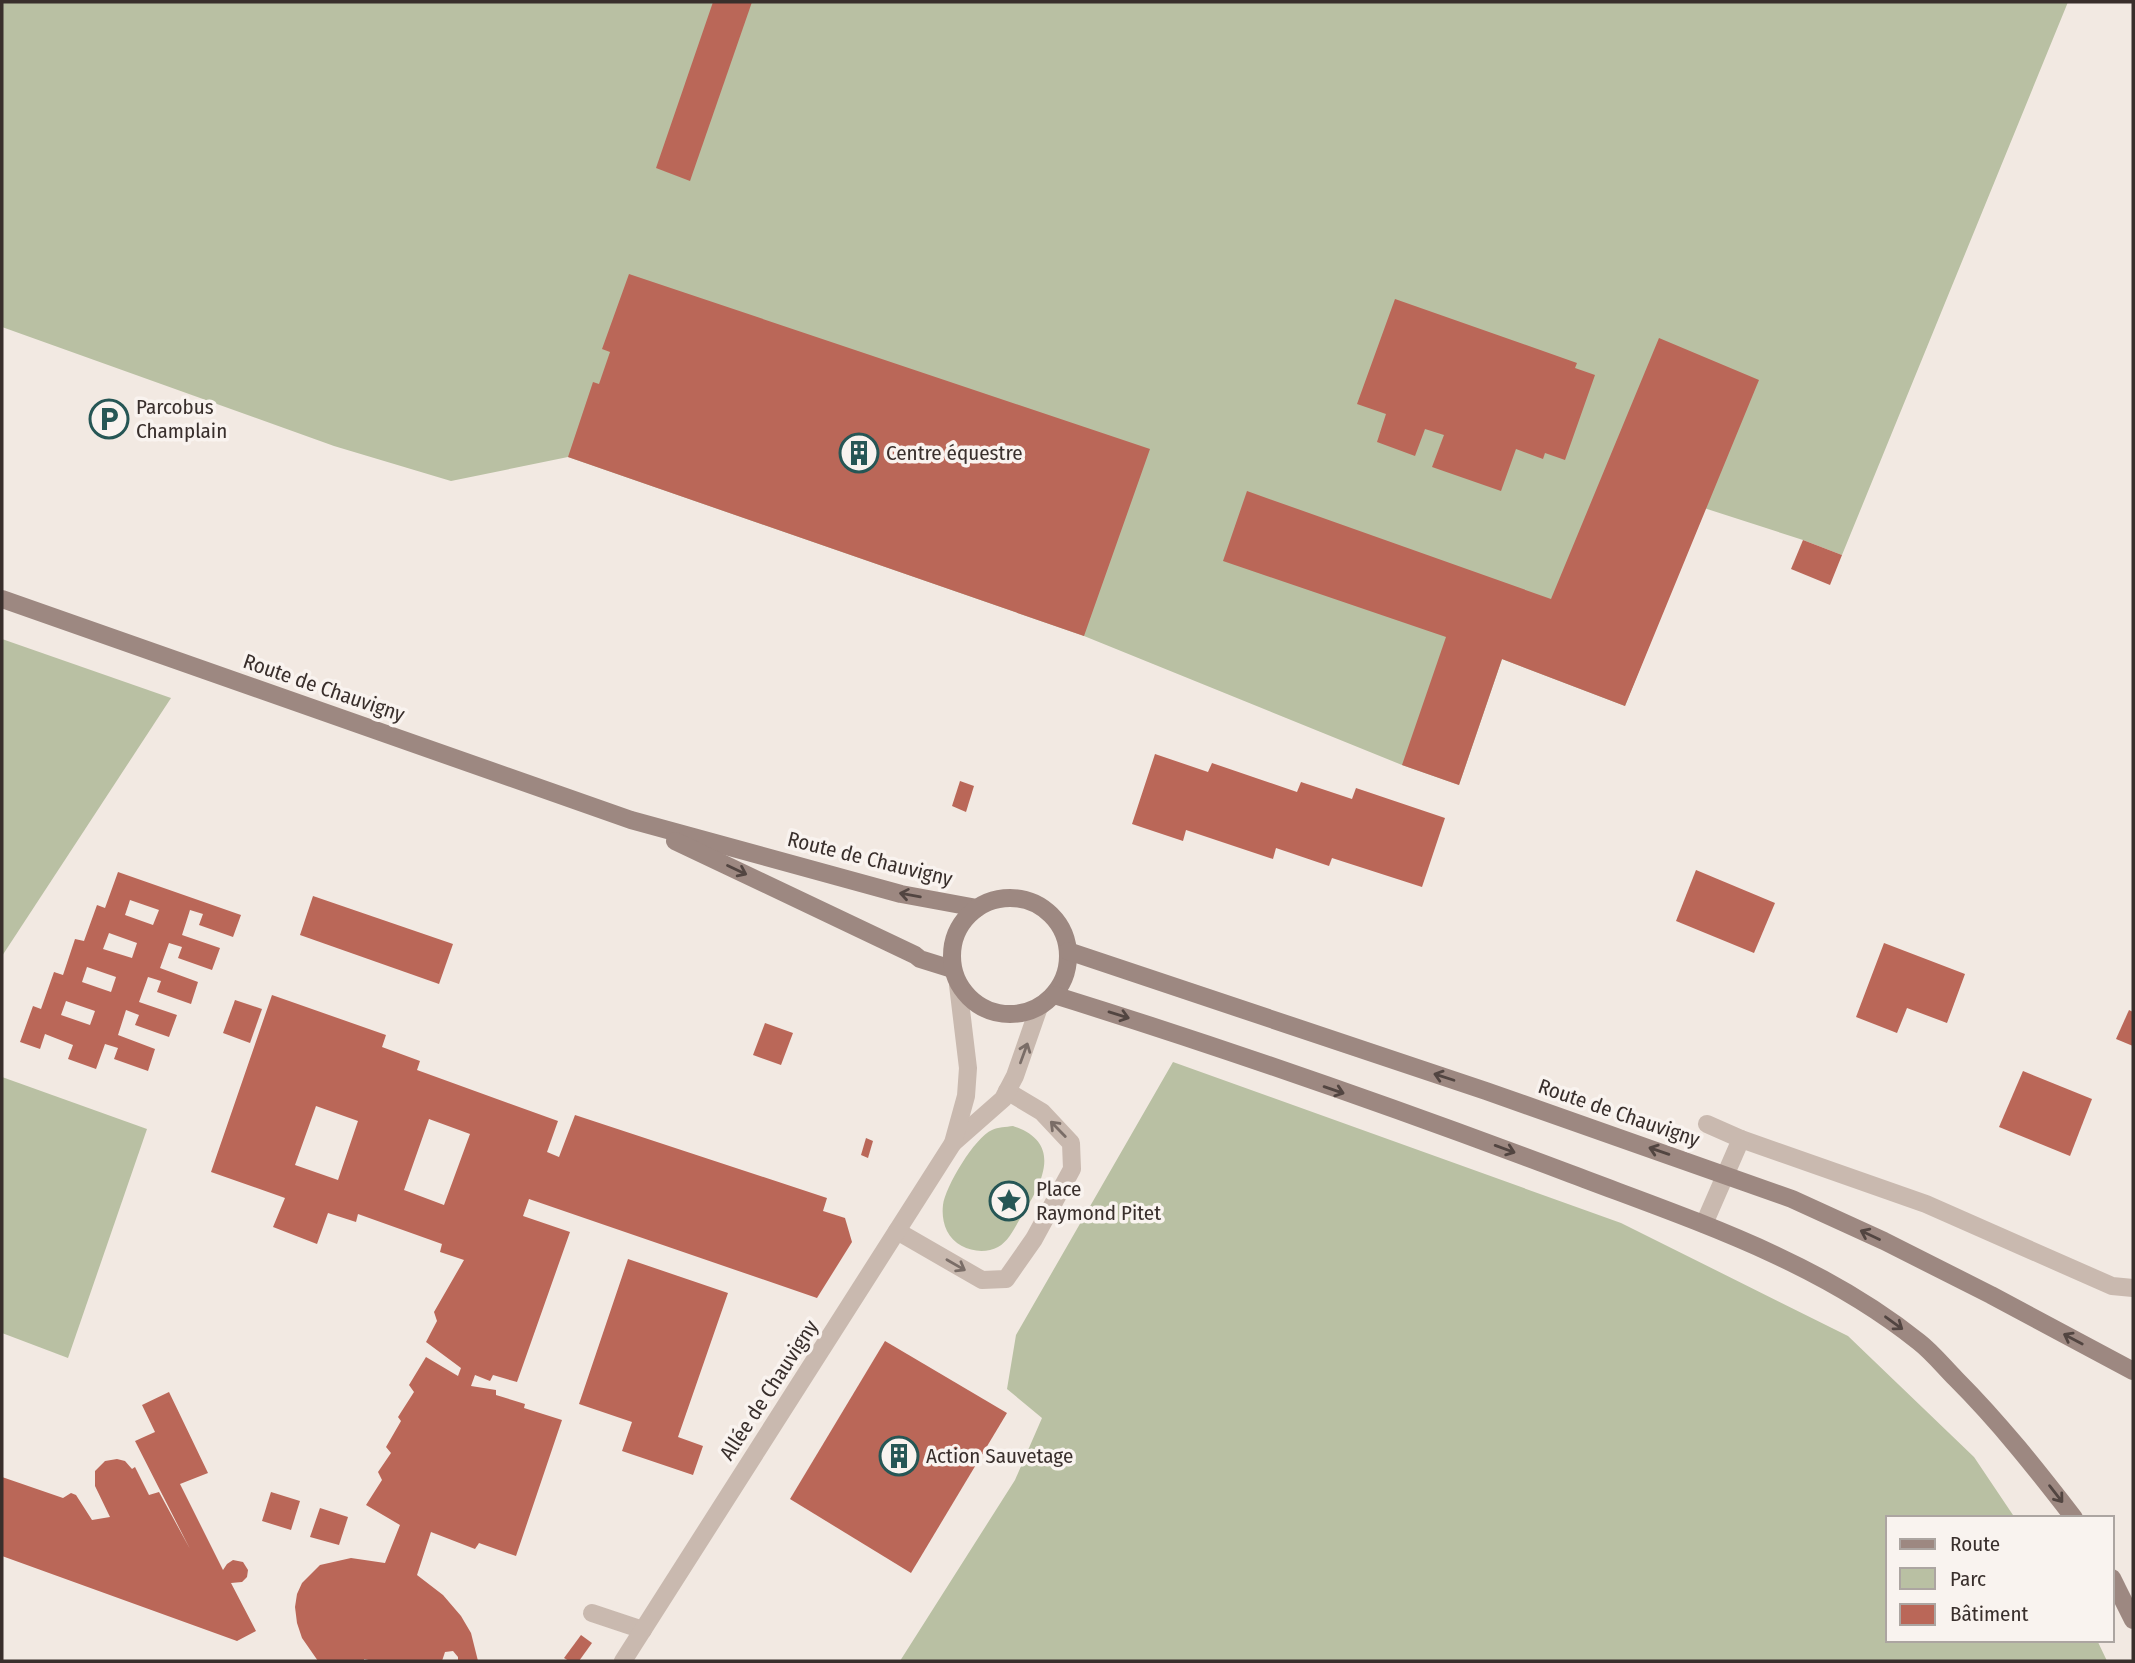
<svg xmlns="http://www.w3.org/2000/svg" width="2135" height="1663" font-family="'Fira Sans Condensed',sans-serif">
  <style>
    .green { fill: #b9c0a3 }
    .building { fill: #ba6758; fill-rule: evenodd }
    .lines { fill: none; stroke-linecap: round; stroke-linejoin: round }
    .lane { stroke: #c9b9af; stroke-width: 18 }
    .street { stroke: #c9b9af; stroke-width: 18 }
    .secondary { stroke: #9d8881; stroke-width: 18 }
    .oneway { stroke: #524541 }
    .oneway2 { stroke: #7a6d67 }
    .labels { text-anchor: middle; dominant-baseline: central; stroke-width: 7; stroke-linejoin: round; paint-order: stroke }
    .poi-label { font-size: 21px; fill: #392f2c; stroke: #f9f3ef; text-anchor: start }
    .street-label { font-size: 21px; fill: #392f2c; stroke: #f9f3ef }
  </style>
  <rect width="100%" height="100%" fill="#f2e9e2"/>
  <g class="green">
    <path d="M2,2H2068L1842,555L1803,540L1704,508L1625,706L1502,659L1459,785L1402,765L1084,636L568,457L451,481L334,446L2,327Z"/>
    <path d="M2,639L171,698L2,956Z"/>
    <path d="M1173,1062L1621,1223L1848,1336L1974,1457L2015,1518H1888V1640H2097L2107,1661H900L1015,1480L1042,1418L1007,1389L1016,1335Z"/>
    <path d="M2,1077L147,1129L68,1358L2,1333Z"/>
    <path d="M1013,1126C1065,1143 1041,1185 1021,1217C1015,1227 1009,1241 998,1247C981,1256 956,1249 947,1231C943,1223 942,1214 943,1205C945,1187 975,1137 992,1130C998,1127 1006,1127 1013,1126Z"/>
  </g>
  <g class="building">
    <path d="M713,2H752L690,181L656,168Z"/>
    <path d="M629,274L1150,449L1084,636L568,457L593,382L599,384L610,352L602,349Z"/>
    <path d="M1395,299L1577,363L1575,368L1595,375L1565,460L1545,453L1543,459L1516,449L1501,491L1432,467L1444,435L1425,429L1415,456L1377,442L1386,414L1357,404Z"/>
    <path d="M1659,338L1759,380L1625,706L1502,659L1459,785L1402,765L1446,637L1223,561L1247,491L1551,599Z"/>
    <path d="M1803,540L1842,555L1830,585L1791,569Z"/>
    <path d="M1155,754L1208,772L1212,763L1297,792L1301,782L1352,799L1356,788L1445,818L1422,887L1332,858L1329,866L1276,848L1273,859L1186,830L1183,841L1132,824Z"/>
    <path d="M960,781L974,786L966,812L952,806Z"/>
    <path d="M1696,870L1775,903L1754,953L1676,921Z"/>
    <path d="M118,872L241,915L233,937L199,925L203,914L190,910L182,935L220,948L212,970L178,958L182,947L169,943L160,968L198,982L191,1004L157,992L161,981L148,977L139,1002L177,1015L169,1037L135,1025L139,1015L126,1010L118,1035L155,1049L148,1071L114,1059L118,1048L105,1044L96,1069L68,1059L73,1045L45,1034L40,1049L20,1042L33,1006L41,1009L54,972L63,975L75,939L84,941L97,905L105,908ZM130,900L159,910L153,925L125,915ZM109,933L137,943L132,958L103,949ZM87,967L116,977L111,992L82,982ZM66,1001L95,1011L90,1025L61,1015Z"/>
    <path d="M313,896L453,944L439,984L300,935Z"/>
    <path d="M1884,943L1965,974L1947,1023L1907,1008L1897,1033L1856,1017Z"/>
    <path d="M272,995L386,1035L382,1047L420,1061L417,1070L558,1121L547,1152L559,1157L575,1115L827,1198L823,1211L845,1218L852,1242L817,1298L529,1199L523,1216L570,1232L517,1382L493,1375L490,1381L475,1375L471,1386L496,1390V1395L525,1404L524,1408L562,1420L516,1556L479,1543L475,1549L431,1532L417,1575L443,1595L461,1616L471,1633L478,1661H458V1657L453,1651L445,1652L442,1661H373L364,1659V1661H318L302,1638L297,1623L295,1607L297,1594L302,1583L320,1565L351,1558L385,1563L400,1525L366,1505L382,1480L378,1472L391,1453L386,1447L401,1421L398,1417L414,1392L409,1385L426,1357L458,1376L461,1368L426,1342L437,1321L434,1312L464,1260L440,1252L442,1244L358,1214L356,1222L328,1213L317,1244L273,1227L285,1198L211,1172ZM316,1106L358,1121L338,1180L295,1165ZM429,1119L470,1134L444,1205L404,1190Z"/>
    <path d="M235,1000L262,1009L250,1043L223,1033Z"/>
    <path d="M2129,1010L2133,1012V1046L2116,1039Z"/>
    <path d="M765,1023L793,1033L781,1065L753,1055Z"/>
    <path d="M2023,1071L2092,1099L2070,1156L1999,1127Z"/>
    <path d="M866,1138L873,1141L868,1158L861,1155Z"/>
    <path d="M628,1259L728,1293L678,1437L703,1446L693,1475L622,1451L632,1422L579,1404Z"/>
    <path d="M885,1341L1007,1413L911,1573L790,1499Z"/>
    <path d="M169,1392L208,1473L180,1484L223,1570L227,1564L233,1560L243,1562L248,1570L247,1577L242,1582L231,1583L256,1631L237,1641L2,1556V1477L63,1498L71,1493L76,1495L92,1520L110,1517L95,1486V1471L105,1461L117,1459L125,1461L132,1469L135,1467L149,1495L159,1492L190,1549L135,1441L155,1432L142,1405Z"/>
    <path d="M271,1492L300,1501L291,1530L262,1521Z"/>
    <path d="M320,1508L348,1517L339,1545L310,1537Z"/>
    <path d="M581,1635L592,1643L579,1661H569L564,1658Z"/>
  </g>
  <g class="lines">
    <g class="lane">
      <path d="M1741,1139L1926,1204L2112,1286L2133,1288"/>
      <path d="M1704,1224L1741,1139L1707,1124"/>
      <path d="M897,1231L982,1280L1006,1279L1034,1239L1072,1169L1071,1143L1042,1112L1007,1091"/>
      <path d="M592,1613L643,1630"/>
    </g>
    <g class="street">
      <path d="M953,1143L1003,1099L1015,1076L1039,1007"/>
      <path d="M623,1661L953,1143L966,1096L968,1068L958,985"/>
    </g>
    <g class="secondary">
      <path d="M2,599L631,820L901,894L977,908"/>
      <path d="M675,841L915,955L920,959L952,969"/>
      <circle cx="1010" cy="956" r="58"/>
      <path d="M1068,951L1486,1091L1792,1199L1884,1241L1991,1295L2133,1371"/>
      <path d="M1054,995C1228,1049 1401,1110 1571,1174C1692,1220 1817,1260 1919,1342C1932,1352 1944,1367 1956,1379C1999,1422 2037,1470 2074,1518"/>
      <path d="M2112,1578L2133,1620"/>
    </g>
  </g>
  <defs><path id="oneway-shaft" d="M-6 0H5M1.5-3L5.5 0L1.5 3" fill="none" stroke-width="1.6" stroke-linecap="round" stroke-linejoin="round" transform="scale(1.75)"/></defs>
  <g class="oneway">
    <use href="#oneway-shaft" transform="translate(737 870) rotate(25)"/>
    <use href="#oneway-shaft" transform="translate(910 895) rotate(-170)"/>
    <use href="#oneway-shaft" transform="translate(1119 1015) rotate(17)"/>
    <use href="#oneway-shaft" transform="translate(1444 1077) rotate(-162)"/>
    <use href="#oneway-shaft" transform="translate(1334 1090) rotate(19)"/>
    <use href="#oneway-shaft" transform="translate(1505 1149) rotate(20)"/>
    <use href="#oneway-shaft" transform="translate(1659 1151) rotate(-161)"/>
    <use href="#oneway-shaft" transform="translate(1870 1235) rotate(-155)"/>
    <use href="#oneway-shaft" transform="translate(1894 1323) rotate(36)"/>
    <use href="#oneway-shaft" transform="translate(2073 1339) rotate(-152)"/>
    <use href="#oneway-shaft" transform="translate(2056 1494) rotate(52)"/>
  </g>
  <g class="oneway2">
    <use href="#oneway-shaft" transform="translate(1024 1053) rotate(-70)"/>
    <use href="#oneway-shaft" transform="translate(1058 1129) rotate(-134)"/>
    <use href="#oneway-shaft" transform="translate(956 1265) rotate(30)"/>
  </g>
  <defs>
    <symbol id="parking-ring" viewBox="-11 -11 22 22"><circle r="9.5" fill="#f9f3ef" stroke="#265655" stroke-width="1.5"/><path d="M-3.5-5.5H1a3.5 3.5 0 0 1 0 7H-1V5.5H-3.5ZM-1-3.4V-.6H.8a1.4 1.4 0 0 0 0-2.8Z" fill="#265655"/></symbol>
    <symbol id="building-ring" viewBox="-11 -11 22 22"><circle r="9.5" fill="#f9f3ef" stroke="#265655" stroke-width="1.5"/><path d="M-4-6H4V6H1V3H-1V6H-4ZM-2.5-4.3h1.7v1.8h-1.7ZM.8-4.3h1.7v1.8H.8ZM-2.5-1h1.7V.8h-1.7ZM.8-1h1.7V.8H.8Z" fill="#265655"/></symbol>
    <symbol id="sight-ring" viewBox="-11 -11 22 22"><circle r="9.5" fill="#f9f3ef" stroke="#265655" stroke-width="1.5"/><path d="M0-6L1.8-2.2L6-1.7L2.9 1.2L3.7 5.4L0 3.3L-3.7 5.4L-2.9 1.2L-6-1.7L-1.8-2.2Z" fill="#265655"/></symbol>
  </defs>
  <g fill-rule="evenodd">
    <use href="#parking-ring" x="87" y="397" width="44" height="44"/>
    <use href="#building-ring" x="837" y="431" width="44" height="44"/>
    <use href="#sight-ring" x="987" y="1179" width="44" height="44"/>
    <use href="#building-ring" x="877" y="1434" width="44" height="44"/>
  </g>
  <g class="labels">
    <g class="poi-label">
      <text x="136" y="407">Parcobus<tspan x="136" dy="24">Champlain</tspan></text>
      <text x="886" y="453">Centre équestre</text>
      <text x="1036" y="1189">Place<tspan x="1036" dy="24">Raymond Pitet</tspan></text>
      <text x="926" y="1456">Action Sauvetage</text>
    </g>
    <g class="street-label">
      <text transform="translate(324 688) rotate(19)">Route de Chauvigny</text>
      <text transform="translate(870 859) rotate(14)">Route de Chauvigny</text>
      <text transform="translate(1619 1113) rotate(19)">Route de Chauvigny</text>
      <text transform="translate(769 1390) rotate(-57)">Allée de Chauvigny</text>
    </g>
  </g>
  <rect width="2135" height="1663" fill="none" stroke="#392f2c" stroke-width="7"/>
  <rect x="1886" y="1516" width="228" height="126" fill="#f9f3ef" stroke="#aca5a1" stroke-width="2"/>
  <rect x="1900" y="1539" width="35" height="10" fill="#9d8881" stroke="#aca5a1" stroke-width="2"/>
  <text x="1950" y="1551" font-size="21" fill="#392f2c">Route</text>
  <rect x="1900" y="1568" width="35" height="21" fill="#b9c0a3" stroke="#aca5a1" stroke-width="2"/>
  <text x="1950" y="1586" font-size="21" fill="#392f2c">Parc</text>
  <rect x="1900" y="1604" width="35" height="21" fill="#ba6758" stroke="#aca5a1" stroke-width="2"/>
  <text x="1950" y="1621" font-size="21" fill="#392f2c">Bâtiment</text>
</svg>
